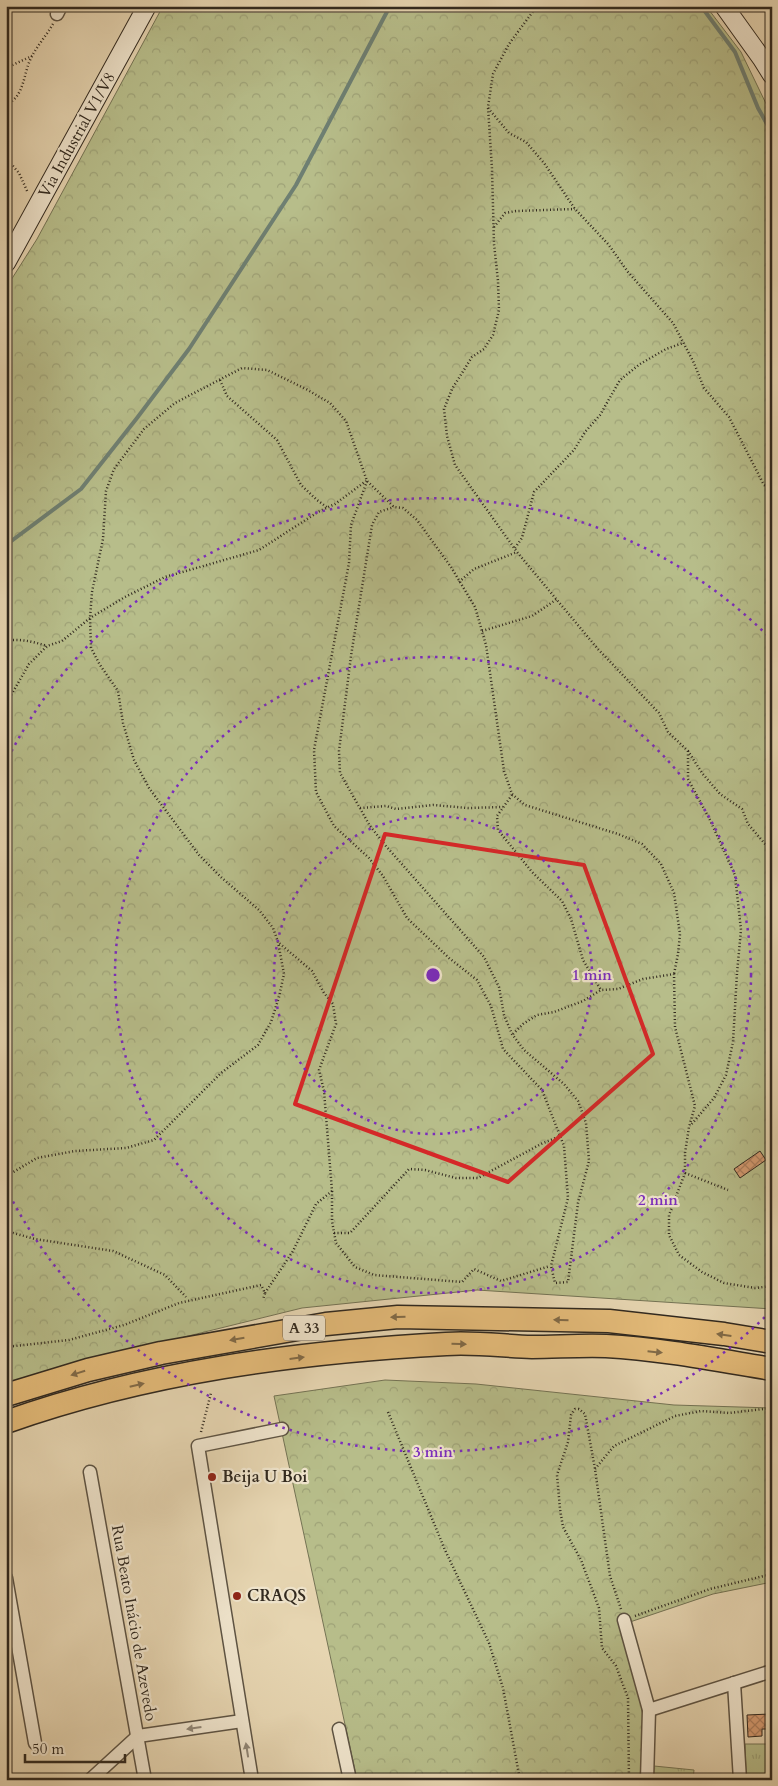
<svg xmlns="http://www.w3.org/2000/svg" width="778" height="1786" font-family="Cardo,serif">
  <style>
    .grass { fill: url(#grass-tufts); stroke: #747354 }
    .forest { fill: url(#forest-crowns); stroke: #747354 }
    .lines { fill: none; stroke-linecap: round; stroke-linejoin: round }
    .stream { stroke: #6e7f72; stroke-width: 4 }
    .building { fill: url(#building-cross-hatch); stroke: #31291f }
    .street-casing { stroke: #5e5444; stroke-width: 15 }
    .secondary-casing { stroke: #31291f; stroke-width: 20 }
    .highway-casing { stroke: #31291f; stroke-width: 25 }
    .path { stroke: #31291f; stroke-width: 2.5; stroke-dasharray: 1 2.5; stroke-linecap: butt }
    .street { stroke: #efe4cc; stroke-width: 12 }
    .secondary { stroke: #efe4cc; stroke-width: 18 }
    .highway { stroke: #e3ba78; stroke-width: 22 }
    .oneway { fill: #816a47 }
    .oneway2 { fill: #908676 }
    .marked { fill: none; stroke: #d62828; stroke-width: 4; stroke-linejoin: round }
    .ring { fill: none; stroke: #7b2cbf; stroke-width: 2.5; stroke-dasharray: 2.5 5 }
    .poi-dot { fill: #8f2418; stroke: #efe4cc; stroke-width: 2 }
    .labels { text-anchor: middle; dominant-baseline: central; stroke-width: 4.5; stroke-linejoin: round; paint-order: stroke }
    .shield { fill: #efe4cc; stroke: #6a6153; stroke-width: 1 }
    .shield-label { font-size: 15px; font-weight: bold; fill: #31291f }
    .street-label { font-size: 16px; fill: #31291f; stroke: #efe4cc }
    .poi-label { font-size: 16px; font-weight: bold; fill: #31291f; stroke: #efe4cc; text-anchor: start }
    .centre { fill: #7b2cbf; stroke: #efe4cc; stroke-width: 2.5 }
    .ring-label { font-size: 15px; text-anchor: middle; font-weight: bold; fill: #7b2cbf; stroke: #efe4cc; stroke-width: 4.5; stroke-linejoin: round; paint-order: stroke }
  </style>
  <defs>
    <pattern id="grass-tufts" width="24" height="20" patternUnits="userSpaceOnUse" patternTransform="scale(1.25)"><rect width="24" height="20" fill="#b7bd8a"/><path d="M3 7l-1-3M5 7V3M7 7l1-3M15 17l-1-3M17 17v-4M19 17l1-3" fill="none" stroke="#9ea277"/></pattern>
    <pattern id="forest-crowns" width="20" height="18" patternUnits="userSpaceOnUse" patternTransform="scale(1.25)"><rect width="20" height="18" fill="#b7bd8a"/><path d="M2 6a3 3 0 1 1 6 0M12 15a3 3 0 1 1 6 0" fill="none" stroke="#9ea277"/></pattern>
    <pattern id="building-cross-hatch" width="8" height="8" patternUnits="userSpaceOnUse" patternTransform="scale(1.25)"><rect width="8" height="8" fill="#d59b71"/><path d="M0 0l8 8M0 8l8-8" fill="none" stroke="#ad7e5c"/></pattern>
  </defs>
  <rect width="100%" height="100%" fill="#e6d5b1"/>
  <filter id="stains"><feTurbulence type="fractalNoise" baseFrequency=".004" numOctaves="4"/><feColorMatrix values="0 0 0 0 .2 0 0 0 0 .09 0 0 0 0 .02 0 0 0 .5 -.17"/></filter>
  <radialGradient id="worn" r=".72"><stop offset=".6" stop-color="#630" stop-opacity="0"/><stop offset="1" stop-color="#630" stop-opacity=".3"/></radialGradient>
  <g class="grass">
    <path d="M745,1744H772V1776H749L746,1775Z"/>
    <path d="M654,1766L694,1770L693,1780H653Z"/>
  </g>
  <g class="forest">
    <path d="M163,6H706L741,52L772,116V1309L477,1290L302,1308L99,1358L6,1388V288L37,239Z"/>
    <path d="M385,1380L476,1384L674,1405L772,1408V1582L713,1594L621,1625L645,1707L640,1780H357L274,1396Z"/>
  </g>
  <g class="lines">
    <g class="stream">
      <path d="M701,6L735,52L758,108L772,133"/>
      <path d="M6,545L81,489L137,418L189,349L296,185L390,6"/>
    </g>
  </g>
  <g class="building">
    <path d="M760,1151L766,1160L740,1178L734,1169Z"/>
    <path d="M770,1714V1729H762V1736L748,1737L747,1715Z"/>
  </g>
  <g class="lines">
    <defs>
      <g id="street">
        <path d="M57,14L61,6"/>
        <path d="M90,1472L145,1780"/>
        <path d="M6,1578L35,1743"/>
        <path d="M624,1620L649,1710L647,1780"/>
        <path d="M734,1683L740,1780"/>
        <path d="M649,1710L772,1671"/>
        <path d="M339,1729L350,1780"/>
        <path d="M90,1780L138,1736L242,1721"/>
        <path d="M252,1780L198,1446L282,1429"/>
      </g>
      <g id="secondary">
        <path d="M724,6L762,59L772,75"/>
        <path d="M6,263L147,6"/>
      </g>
      <g id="highway">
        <path d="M6,1395L88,1370L161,1353L326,1324L398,1317L609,1321L724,1334L772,1342"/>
        <path d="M6,1422C147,1372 297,1352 446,1344C474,1342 503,1346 532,1347C556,1347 581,1345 606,1346C661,1349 717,1360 772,1369"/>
      </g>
    </defs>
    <use href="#street" class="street-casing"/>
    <use href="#secondary" class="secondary-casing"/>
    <use href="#highway" class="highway-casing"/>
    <g class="path">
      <path d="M537,6L509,44L493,74L488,107L492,169L494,244L498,281L499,310L493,335L484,349L472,357L452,389L444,409L447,436L455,465L517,552L597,648L659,713L668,732L688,751L702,773L720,794L742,809L748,824L772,852"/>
      <path d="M762,6L772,18"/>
      <path d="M6,68L32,56"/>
      <path d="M6,105C25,96 23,74 31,58C37,46 46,36 53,24"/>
      <path d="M488,108L509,133L526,142L544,163L575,209L608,244L628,272L673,323L694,363L704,388L729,417L764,485L772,490"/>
      <path d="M6,158L19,173L28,193"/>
      <path d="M494,227L505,213L516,211L575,209"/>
      <path d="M220,380L227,396L277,440L301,485L317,500L328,508"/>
      <path d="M367,481L351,525L349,563L314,750L316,792L334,826L369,858L383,876L407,918L449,958L477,980L491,1006L503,1049L542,1090L564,1146L568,1198L551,1266L555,1283L568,1282L578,1203L589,1161L586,1123L578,1101L564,1084L524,1050L512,1034L504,1015L499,987L484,957L385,845L370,826L340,773L339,751L351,656L372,525L379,512L394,507"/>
      <path d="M515,548L522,538L534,492L574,450L585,432L600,415L620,380L640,364L666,349L683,343"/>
      <path d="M459,582L474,569L517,552"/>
      <path d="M482,631L532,616L557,599"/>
      <path d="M6,641C20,638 34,642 47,646"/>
      <path d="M6,704L29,664L47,646L62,641L90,618L125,597L165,577L259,550L318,512L335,504L366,481"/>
      <path d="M688,751V779L710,820L735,875L741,930L737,973L733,1042L726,1075L714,1098L690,1126"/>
      <path d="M512,795L497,816L498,830L532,872L562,901L571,919L583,960L601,990"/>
      <path d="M360,808L386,806L396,809L433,805L468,808L503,807"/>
      <path d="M513,1034L523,1024L537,1015L554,1012L583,1001L601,990L618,989L643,979L674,974L675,1027L695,1106L689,1127L685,1153V1173L669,1215V1235L679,1255L702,1272L724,1283L755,1288L772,1286"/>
      <path d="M685,1173L728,1190"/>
      <path d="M6,1179L10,1174L37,1158L75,1151L126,1148L154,1140L221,1073L258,1045L271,1022L279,997L284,974L278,942L273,928L259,910L222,878L199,855L149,788L134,760L123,723L118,691L100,665L91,648L90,618L92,592L103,539L106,491L114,469L144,429L175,403L242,368L267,370L306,389L330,403L346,421L367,481L394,507L403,508L417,520L451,567L475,607L486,645L504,771L512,794L525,805L618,834L642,844L661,864L674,893L680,934L678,954L674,974"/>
      <path d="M332,1191V1221L336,1243L355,1267L374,1275L462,1282L474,1269L501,1281L550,1266"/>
      <path d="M6,1231L35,1239L113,1251L165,1275L186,1297"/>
      <path d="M334,1233H350L409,1169L425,1170L456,1178H478L541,1144L560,1136"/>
      <path d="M265,1293L293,1251L316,1204L332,1191L324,1091L319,1070L336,1024L333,1004L324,993L312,971L279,943"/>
      <path d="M6,1347L69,1340L124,1325L179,1303L261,1285L265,1293L263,1300"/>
      <path d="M388,1412L445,1550L489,1643L503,1688L520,1780"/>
      <path d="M201,1432L211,1393"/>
      <path d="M595,1469L614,1446L675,1416L701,1411L729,1413L772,1408"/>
      <path d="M621,1609L610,1576L595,1469L585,1414L579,1409H575L571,1415L568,1442L557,1475L560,1509L563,1527L581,1560L599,1608L602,1648L616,1666L628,1698L629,1780"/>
      <path d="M635,1616L710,1589L772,1574"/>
    </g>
    <use href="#street" class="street"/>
    <use href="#secondary" class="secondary"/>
    <use href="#highway" class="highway"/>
  </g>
  <defs><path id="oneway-solid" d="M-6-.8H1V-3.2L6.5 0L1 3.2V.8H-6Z" transform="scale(1.25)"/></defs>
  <g class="oneway">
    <use href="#oneway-solid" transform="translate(398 1317) rotate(178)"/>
    <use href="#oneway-solid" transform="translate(561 1320) rotate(-179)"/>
    <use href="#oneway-solid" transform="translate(724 1335) rotate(-172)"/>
    <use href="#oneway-solid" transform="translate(237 1339) rotate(170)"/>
    <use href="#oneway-solid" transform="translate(459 1344) rotate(2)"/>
    <use href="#oneway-solid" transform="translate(655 1352) rotate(6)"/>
    <use href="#oneway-solid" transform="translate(297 1358) rotate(-7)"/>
    <use href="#oneway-solid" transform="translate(78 1373) rotate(163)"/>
    <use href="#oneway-solid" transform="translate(137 1385) rotate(-13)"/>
  </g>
  <g class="oneway2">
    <use href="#oneway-solid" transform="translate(194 1728) rotate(172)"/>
    <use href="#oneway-solid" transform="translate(247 1750) rotate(-99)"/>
  </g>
  <path class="marked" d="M385,834L584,865L653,1054L508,1182L295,1104Z"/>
  <g class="ring">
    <circle cx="433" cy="975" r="159"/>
    <circle cx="433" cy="975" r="318"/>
    <path d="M770 1312A477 477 0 0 1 8 1192M8 758A477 477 0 0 1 770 638"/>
  </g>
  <g class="poi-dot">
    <circle cx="212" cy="1477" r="5"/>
    <circle cx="237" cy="1596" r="5"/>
  </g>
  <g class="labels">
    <rect class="shield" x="283" y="1315.5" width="42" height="25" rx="4"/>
    <g class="shield-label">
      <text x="304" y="1328">A 33</text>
    </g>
    <g class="street-label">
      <text transform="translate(77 135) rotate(-61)">Via Industrial V1/V8</text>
      <text transform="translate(134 1623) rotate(80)">Rua Beato Inácio de Azevedo</text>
    </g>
    <g class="poi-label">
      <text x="222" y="1477">Beija U Boi</text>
      <text x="247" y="1596">CRAQS</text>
    </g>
  </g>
  <circle cx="433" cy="975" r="8" class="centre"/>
  <g class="ring-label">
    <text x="592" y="980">1 min</text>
    <text x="658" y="1205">2 min</text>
    <text x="433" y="1457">3 min</text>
  </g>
  <rect width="778" height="1786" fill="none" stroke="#e6d5b1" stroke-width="25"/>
  <rect x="8" y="8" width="763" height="1771" fill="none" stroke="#31291f" stroke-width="2.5"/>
  <rect x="12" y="12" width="753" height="1761" fill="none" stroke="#31291f"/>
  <path d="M25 1754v8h100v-8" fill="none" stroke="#31291f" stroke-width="2.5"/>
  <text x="32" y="1754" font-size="15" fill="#31291f" stroke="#efe4cc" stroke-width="4" paint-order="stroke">50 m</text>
  <rect width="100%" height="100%" filter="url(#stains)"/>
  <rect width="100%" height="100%" fill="url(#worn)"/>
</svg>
